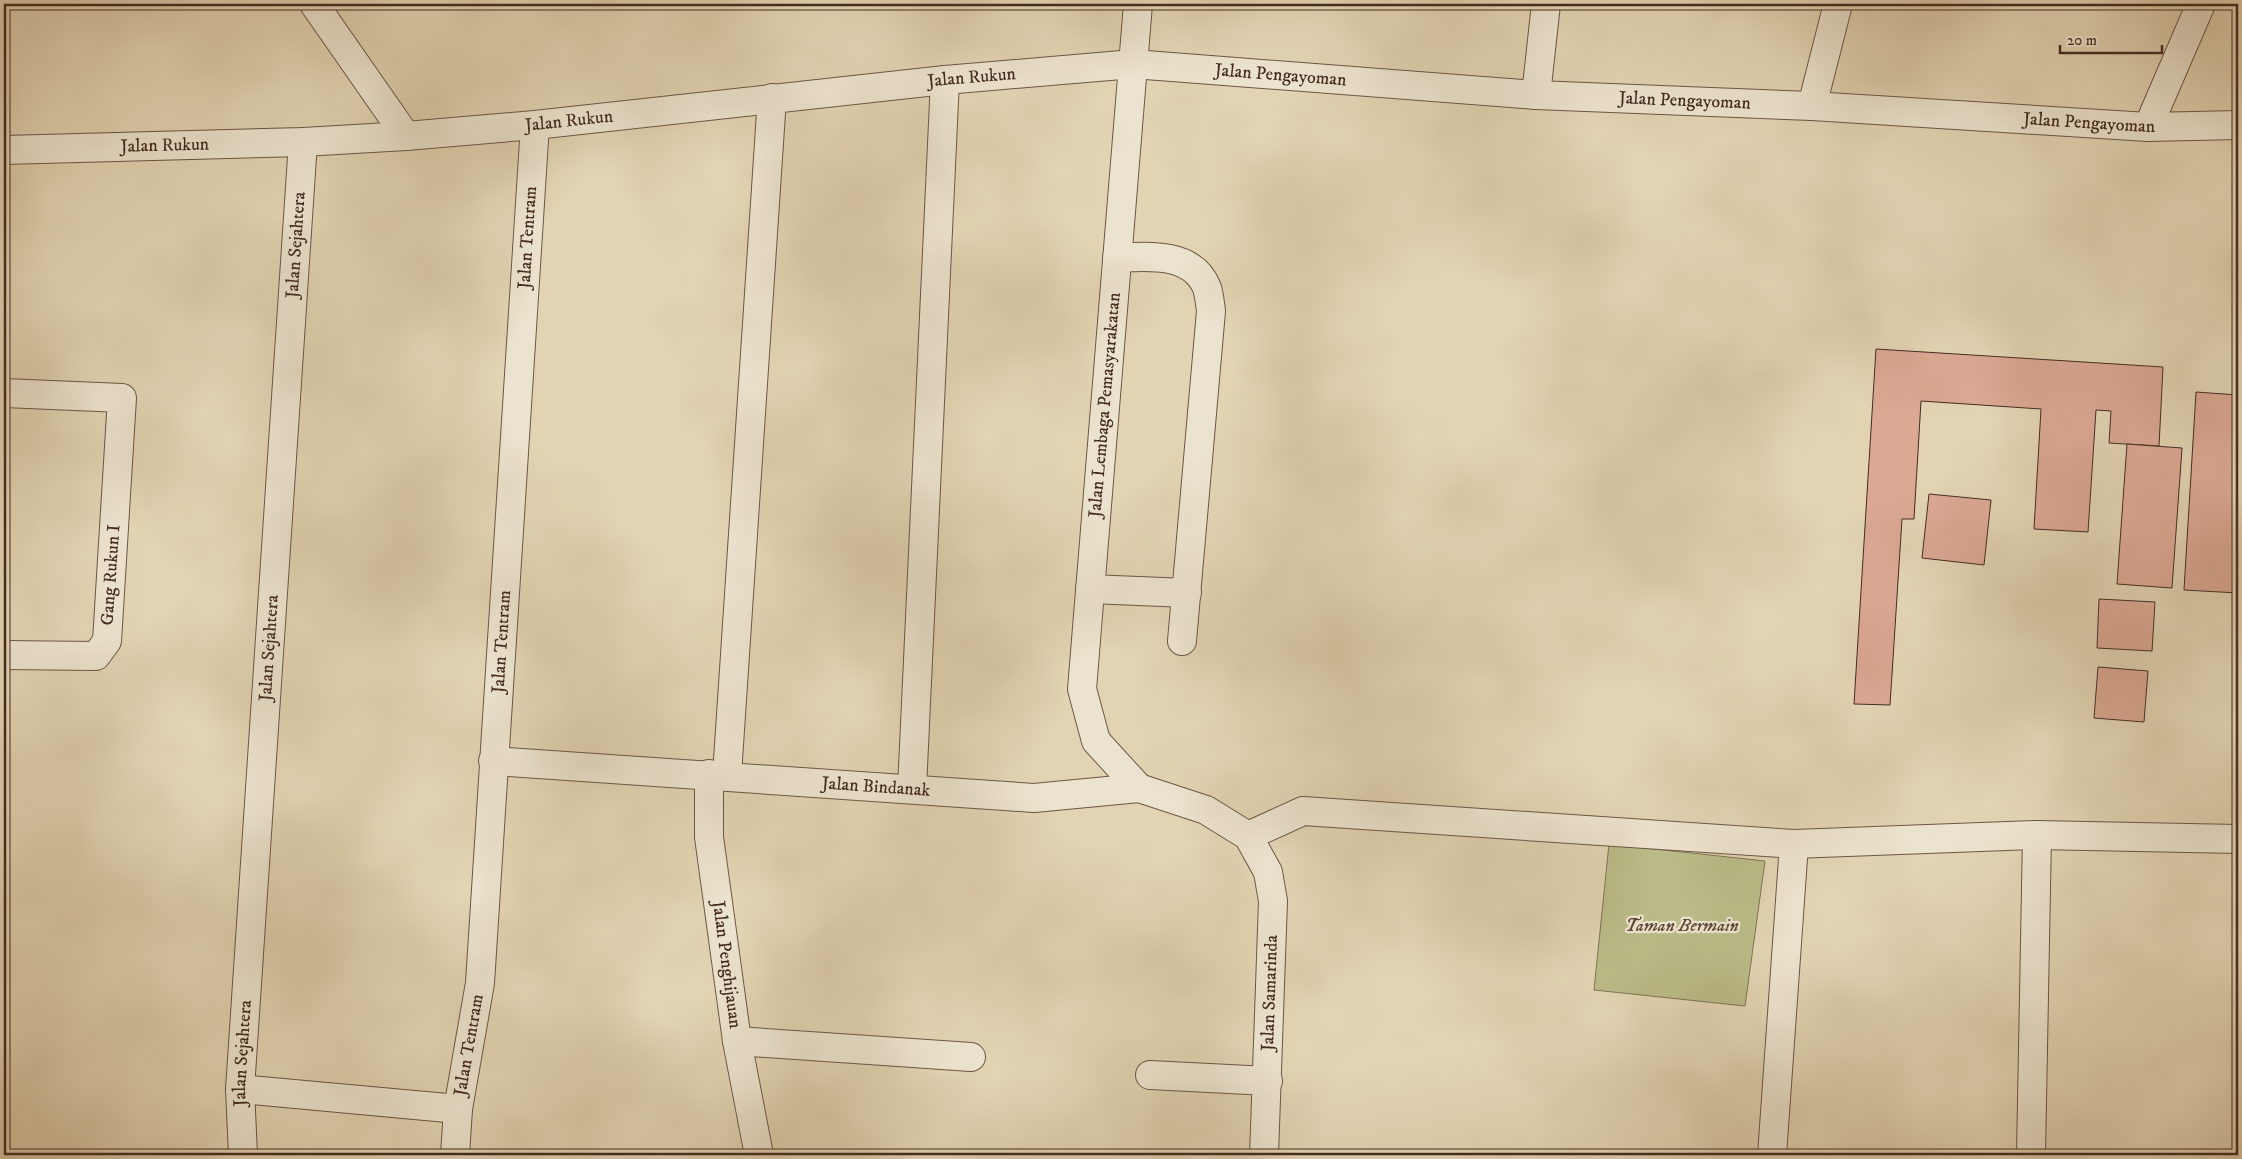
<svg xmlns="http://www.w3.org/2000/svg" width="2242" height="1159" font-family="'IM FELL DW Pica',serif">
  <style>
    .green { fill: #babb88; stroke: #7f7454 }
    .building { fill: #dba893; stroke: #442c21 }
    .lines { fill: none; stroke-linecap: round; stroke-linejoin: round }
    .minor-casing { stroke: #6c5646; stroke-width: 30 }
    .minor { stroke: #ece3ce; stroke-width: 28 }
    .labels { text-anchor: middle; dominant-baseline: central; stroke-width: 4.5; stroke-linejoin: round; paint-order: stroke }
    .street-label { font-size: 18px; fill: #442c21; stroke: #ece3ce }
    .park-label { font-size: 18px; font-style: italic; fill: #5c4936; stroke: #ece3ce }
  </style>
  <rect width="100%" height="100%" fill="#e2d4b3"/>
  <filter id="stains"><feTurbulence type="fractalNoise" baseFrequency=".004" numOctaves="4"/><feColorMatrix values="0 0 0 0 .2 0 0 0 0 .09 0 0 0 0 .02 0 0 0 .5 -.17"/></filter>
  <radialGradient id="worn" r=".72"><stop offset=".6" stop-color="#630" stop-opacity="0"/><stop offset="1" stop-color="#630" stop-opacity=".3"/></radialGradient>
  <path class="green" d="M1609,844L1765,861L1745,1006L1594,990Z"/>
  <g class="building">
    <path d="M1876,349L2163,367L2159,446L2109,443L2111,411L2096,410L2088,532L2034,529L2041,409L1921,401L1914,519H1902L1890,705L1854,704Z"/>
    <path d="M2196,392L2238,395V593L2184,590Z"/>
    <path d="M2127,444L2182,448L2172,588L2117,584Z"/>
    <path d="M1929,494L1991,500L1984,565L1922,558Z"/>
    <path d="M2099,599L2155,602L2152,651L2097,648Z"/>
    <path d="M2098,667L2148,671L2144,722L2094,718Z"/>
  </g>
  <g class="lines">
    <defs>
      <g id="minor">
        <path d="M314,4L406,136"/>
        <path d="M1138,4L1082,689L1096,741L1139,788"/>
        <path d="M1536,95L1546,4"/>
        <path d="M1812,106L1838,4"/>
        <path d="M2148,127L2201,4"/>
        <path id="s1" d="M4,150L303,142L406,136L535,125L945,80L1133,64L1536,95L1812,106L2148,127L2238,125"/>
        <path d="M1117,258C1148,256 1193,252 1207,288C1209,294 1210,303 1211,311L1182,641"/>
        <path d="M4,393L122,398L107,641L96,656L4,655"/>
        <path d="M1090,589L1187,593"/>
        <path id="s2" d="M493,761L1034,798L1139,788L1206,810L1248,836L1268,872L1273,901L1264,1155"/>
        <path id="s3" d="M709,774V837L737,1041L759,1155"/>
        <path d="M727,775L772,98"/>
        <path d="M912,789L945,80"/>
        <path d="M1248,836L1303,811L1794,844L2037,835L2238,839"/>
        <path d="M737,1041L971,1057"/>
        <path d="M1150,1075L1268,1081"/>
        <path d="M240,1089L458,1109"/>
        <path id="s4" d="M243,1155L240,1089L303,142"/>
        <path id="s5" d="M455,1155L458,1109L480,983L535,125"/>
        <path d="M1772,1155L1794,844"/>
        <path d="M2031,1155L2037,835"/>
      </g>
    </defs>
    <use href="#minor" class="minor-casing"/>
    <use href="#minor" class="minor"/>
  </g>
  <g class="labels">
    <g class="street-label">
      <text stroke="none"><textPath href="#s1" startOffset="1281">Jalan Pengayoman</textPath></text>
      <text stroke="none"><textPath href="#s1" startOffset="971">Jalan Rukun</textPath></text>
      <text stroke="none"><textPath href="#s1" startOffset="1686">Jalan Pengayoman</textPath></text>
      <text stroke="none"><textPath href="#s1" startOffset="566">Jalan Rukun</textPath></text>
      <text stroke="none"><textPath href="#s1" startOffset="2091">Jalan Pengayoman</textPath></text>
      <text stroke="none"><textPath href="#s1" startOffset="161">Jalan Rukun</textPath></text>
      <text stroke="none"><textPath href="#s5" startOffset="921">Jalan Tentram</textPath></text>
      <text stroke="none"><textPath href="#s4" startOffset="912">Jalan Sejahtera</textPath></text>
      <text transform="translate(1105 405) rotate(-85)">Jalan Lembaga Pemasyarakatan</text>
      <text transform="translate(111 575) rotate(-86)">Gang Rukun I</text>
      <text stroke="none"><textPath href="#s5" startOffset="516">Jalan Tentram</textPath></text>
      <text stroke="none"><textPath href="#s4" startOffset="508">Jalan Sejahtera</textPath></text>
      <text stroke="none"><textPath href="#s2" startOffset="384">Jalan Bindanak</textPath></text>
      <text stroke="none"><textPath href="#s3" startOffset="192">Jalan Penghijauan</textPath></text>
      <text transform="translate(1270 993) rotate(-88)">Jalan Samarinda</text>
      <text stroke="none"><textPath href="#s5" startOffset="111">Jalan Tentram</textPath></text>
      <text stroke="none"><textPath href="#s4" startOffset="102">Jalan Sejahtera</textPath></text>
    </g>
    <g class="park-label">
      <text x="1682" y="926">Taman Bermain</text>
    </g>
  </g>
  <rect width="2242" height="1159" fill="none" stroke="#e2d4b3" stroke-width="20"/>
  <rect x="5" y="5" width="2232" height="1149" fill="none" stroke="#442c21" stroke-width="2.5"/>
  <rect x="10" y="10" width="2222" height="1139" fill="none" stroke="#442c21"/>
  <path d="M2060 45v8h102v-8" fill="none" stroke="#442c21" stroke-width="2.5"/>
  <text x="2067" y="45" font-size="15" fill="#442c21" stroke="#ece3ce" stroke-width="4" paint-order="stroke">20 m</text>
  <rect width="100%" height="100%" filter="url(#stains)"/>
  <rect width="100%" height="100%" fill="url(#worn)"/>
</svg>
